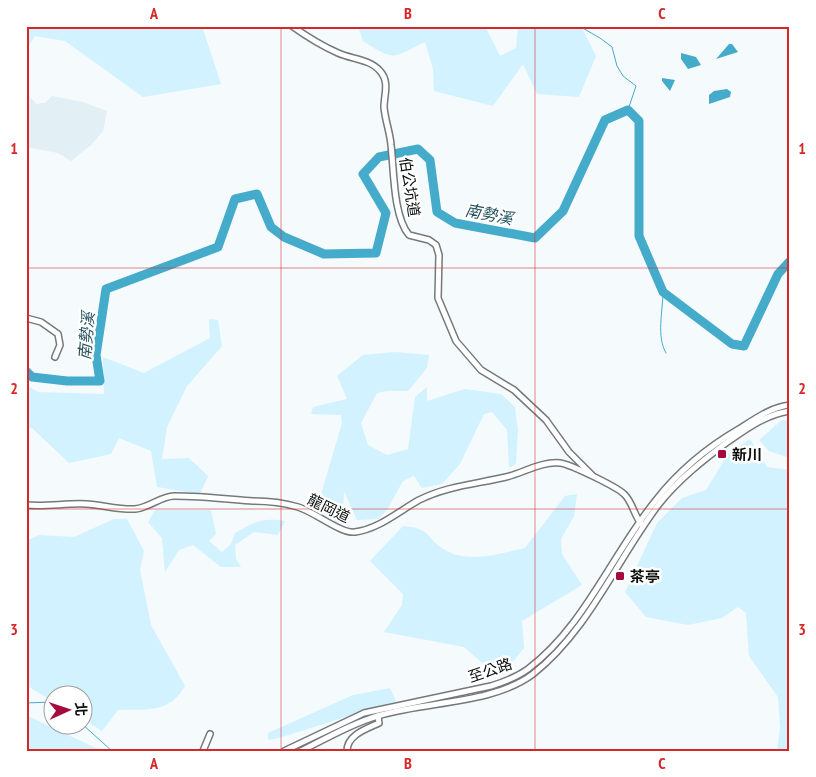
<svg xmlns="http://www.w3.org/2000/svg" width="816" height="777" font-family="'PT Sans Narrow','Noto Sans TC',sans-serif">
  <style>
    .built { fill: #e2eff4 }
    .green { fill: #d1f2fe }
    .water { fill: #45abcb }
    .lines { fill: none; stroke-linecap: round; stroke-linejoin: round }
    .stream { stroke: #45abcb; stroke-width: 1 }
    .river { stroke: #45abcb; stroke-width: 9 }
    .minor-casing { stroke: #74797b; stroke-width: 8 }
    .minor { stroke: #fff; stroke-width: 5 }
    .grid { fill: none; stroke: #d62828; stroke-width: 1; stroke-opacity: 0.55 }
    .poi-dot { fill: #a50b3e; stroke: #fff; stroke-width: 2 }
    .labels { text-anchor: middle; dominant-baseline: central; stroke-width: 5; stroke-linejoin: round; paint-order: stroke }
    .street-label { font-size: 15px; fill: #0c0e0e; stroke: #fff }
    .poi-label { font-size: 15px; font-weight: bold; fill: #0c0e0e; stroke: #fff; text-anchor: start }
    .water-label { font-size: 16px; font-style: italic; fill: #25515f; stroke: #fff }
    .neatline { fill: none; stroke: #d62828; stroke-width: 2 }
    .grid-label { font-size: 16px; text-anchor: middle; font-weight: bold; fill: #d62828 }
  </style>
  <rect width="100%" height="100%" fill="#f5fafc"/>
  <path class="built" d="M26,92L36,104L45,103L52,96L83,102L107,111L103,131L91,145L71,161L58,153L26,147Z"/>
  <g class="green">
    <path d="M26,26H202L221,84L143,97L65,41L35,36L26,50Z"/>
    <path d="M358,26H485L500,56L516,48L518,26H581L596,56L579,97L537,94L523,64L493,106L434,91L433,69L425,42C391,58 396,62 363,41Z"/>
    <path d="M209,319L218,320L222,346L187,386L167,427L162,459L189,458L208,476L200,494L157,487L151,451L119,438L111,454L69,463L32,428L26,429V385L38,392L104,394L103,357L144,373L210,338Z"/>
    <path d="M395,352L429,355L427,368L408,391H387L377,393L361,423L368,445L387,455L408,449L415,397L427,387V401L465,389L501,394L515,407L518,430L516,464L509,468L507,430L492,412L484,414L460,464L442,484L422,488L414,476L403,481L387,510L378,519L357,520L344,491L342,527L317,508L342,423L341,415L311,414L313,407L347,399L337,376L363,355Z"/>
    <path d="M782,420H790V458L769,451L759,440Z"/>
    <path d="M750,439L767,467L790,470V751H777L780,727L778,697L749,656L746,613L738,607L722,618L688,625L646,617L625,592L657,523L682,498L706,490L728,454Z"/>
    <path d="M577,494L574,516L561,539L562,554L582,585L522,621L524,648L508,668L481,662L464,647L384,632L402,605L403,594L370,561L403,526C432,528 425,538 445,550C468,564 501,553 525,548L565,496Z"/>
    <path d="M155,510H211L216,534L209,541L222,552L231,544L235,533C254,522 262,517 285,521L278,535L254,532L235,545L236,559L241,567H221L193,545L179,550L165,572L162,538L148,522Z"/>
    <path d="M114,519H127L144,551L140,570L151,625L185,686C169,714 146,709 118,710L102,731L83,719L82,694H52V701L26,685V541L39,535L74,537Z"/>
    <path d="M390,688L396,701L279,738L268,740V733L353,695Z"/>
    <path d="M28,716L102,751H30L26,746Z"/>
  </g>
  <g class="water">
    <path d="M729,44H732L738,52L716,59Z"/>
    <path d="M681,53L696,57L701,65L688,69L681,59Z"/>
    <path d="M662,78L675,80L670,91L662,81Z"/>
    <path d="M727,89L731,92L730,97L709,104V95L714,91Z"/>
  </g>
  <g class="lines">
    <g class="stream">
      <path d="M579,26L600,38L612,47L617,66L623,76L636,86L628,110"/>
      <path d="M663,292C663,311 656,336 666,353"/>
      <path d="M26,703L52,702"/>
      <path d="M82,724L112,751"/>
    </g>
    <path class="river" d="M26,371L32,377L67,381H100L96,355L106,289L218,247L235,199L257,194L271,227L284,237L324,254L376,253L386,213L363,174L379,157L418,149L430,160L437,212L455,223L535,238L563,211L605,120L628,110L639,121V236L663,292L732,344L744,346L778,274L790,261"/>
    <defs>
      <g id="minor">
        <path d="M292,26C306,36 322,46 338,53C351,59 370,59 380,71C390,82 384,95 384,107C385,120 390,132 391,145C394,169 393,216 409,235L429,240L436,245L439,255L438,298L456,341L481,370L514,390L546,420L569,452L592,475"/>
        <path d="M26,318L41,322L58,334L60,345L55,357"/>
        <path d="M26,505C46,507 66,503 86,504C102,505 120,510 135,509C149,508 161,496 174,496C200,496 227,499 253,501C267,501 284,503 298,507C315,512 341,534 355,532C379,529 399,511 419,500C447,486 476,484 506,477C523,473 542,461 560,463C570,464 617,487 624,494C633,502 634,517 643,526"/>
        <path d="M203,751L210,734"/>
        <path d="M284,751L364,713L491,686C504,682 517,677 528,669C585,626 612,554 656,500C678,472 708,447 739,429C755,419 771,407 790,405"/>
        <path d="M301,751C327,738 353,723 381,715C428,701 493,704 533,674C589,630 617,559 659,504C678,480 702,461 726,443C745,430 766,414 790,411"/>
        <path d="M347,751C347,735 366,729 379,723L378,716"/>
      </g>
    </defs>
    <use href="#minor" class="minor-casing"/>
    <use href="#minor" class="minor"/>
  </g>
  <path class="grid" d="M281,26V751M535,26V751M26,268H790M26,509H790"/>
  <g class="poi-dot">
    <rect x="717" y="449" width="10" height="10" rx="2.5"/>
    <rect x="615" y="571" width="10" height="10" rx="2.5"/>
  </g>
  <g class="labels">
    <g class="street-label">
      <text transform="translate(410 187) rotate(81)">伯公坑道</text>
      <text transform="translate(329 508) rotate(26)">龍岡道</text>
      <text transform="translate(490 670) rotate(-19)">至公路</text>
    </g>
    <g class="poi-label">
      <text x="732" y="454">新川</text>
      <text x="630" y="576">茶亭</text>
    </g>
    <g class="water-label">
      <text transform="translate(489 214) rotate(11)">南勢溪</text>
      <text transform="translate(86 336) rotate(-85)">南勢溪</text>
    </g>
  </g>
  <rect width="816" height="777" fill="none" stroke="#ffffff" stroke-width="55"/>
  <g transform="translate(68 710) rotate(87)"><circle r="24" fill="#ffffff" stroke="#9e9f9f"/>
  <path d="M0-4L9 19L0 12L-9 19Z" fill="#a50b3e"/>
  <text y="-8" font-size="14" font-weight="bold" text-anchor="middle" fill="#0c0e0e">北</text>
  </g>
  <rect x="28" y="28" width="760" height="722" class="neatline"/>
  <g class="grid-label">
    <text x="154" y="19">A</text>
    <text x="408" y="19">B</text>
    <text x="662" y="19">C</text>
    <text x="14" y="154">1</text>
    <text x="802" y="154">1</text>
    <text x="14" y="394">2</text>
    <text x="802" y="394">2</text>
    <text x="14" y="635">3</text>
    <text x="802" y="635">3</text>
    <text x="154" y="769">A</text>
    <text x="408" y="769">B</text>
    <text x="662" y="769">C</text>
  </g>
</svg>
